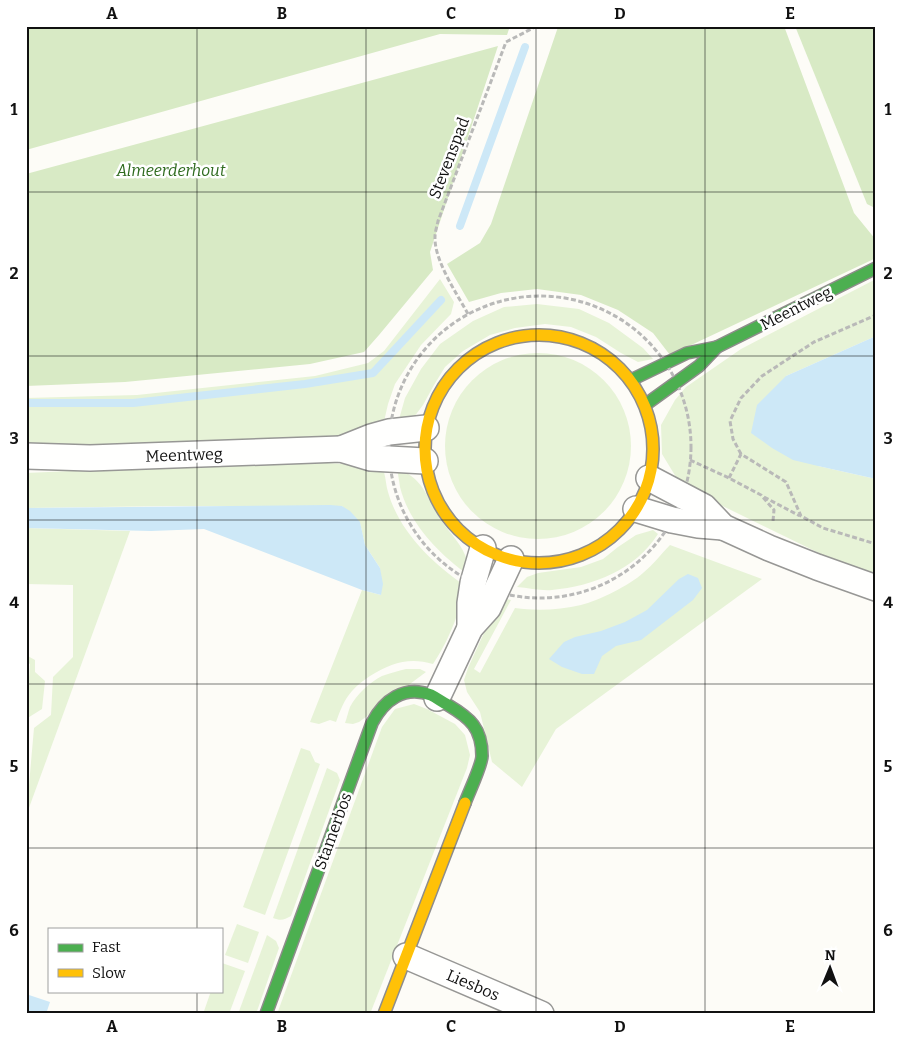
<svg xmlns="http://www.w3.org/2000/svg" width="902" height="1040" font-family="Bitter,serif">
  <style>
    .green { fill: #e7f3d7 }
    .forest { fill: #d8eac5 }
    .water { fill: #cde8f7 }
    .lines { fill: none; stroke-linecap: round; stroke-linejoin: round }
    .stream { stroke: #cde8f7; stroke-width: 8 }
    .street-casing { stroke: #979795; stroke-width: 28 }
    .fast-casing { stroke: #8e8d8b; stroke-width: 14 }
    .slow-casing { stroke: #8e8d8b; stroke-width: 14 }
    .path { stroke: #b9b9b8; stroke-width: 3; stroke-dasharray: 5 2.5; stroke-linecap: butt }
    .street { stroke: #fffffe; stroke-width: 25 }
    .fast { stroke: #4caf50; stroke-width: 11 }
    .slow { stroke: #ffc107; stroke-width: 11 }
    .grid { fill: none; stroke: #111; stroke-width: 1; stroke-opacity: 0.55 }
    .labels { text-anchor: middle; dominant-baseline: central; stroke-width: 5; stroke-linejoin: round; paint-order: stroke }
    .street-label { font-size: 16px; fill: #111; stroke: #fff }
    .park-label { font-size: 16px; font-style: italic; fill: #2f6b1f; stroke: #fff }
    .neatline { fill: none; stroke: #111; stroke-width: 2 }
    .grid-label { font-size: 16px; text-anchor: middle; font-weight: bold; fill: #111 }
  </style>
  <rect width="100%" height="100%" fill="#fdfcf7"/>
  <g class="green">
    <path d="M440,279L454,302L451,314L421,345L395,384L388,404L383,426L366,433L325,437L134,444L26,446V398L137,395L315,376L368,363L384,351Z"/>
    <path d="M876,279V336L786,376L818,466L876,479V579L862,574L696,493L679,482L662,454L661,425L675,400L686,387L741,349Z"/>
    <path d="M537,304L579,309L609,323L643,348L653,359L638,362L621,353L596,337L571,327L545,324L515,328L490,335L463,351L445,367L434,385L423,405L414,417L398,423L405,398L421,369L440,344L473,321L504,307Z"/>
    <circle cx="538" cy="446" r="93"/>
    <path d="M294,461L377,466L384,472C386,479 386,486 388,492C399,531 431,562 464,585C462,609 447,644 433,664C409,657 391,663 370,676C364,680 357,685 352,691C344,700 340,711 336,722L330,720L319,724L310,722L362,590L381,595L380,568L365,545L360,523L342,506H169L26,508V473Z"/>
    <path d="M397,468C427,481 426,499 443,523C450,533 460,543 465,555C468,560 467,568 467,574C438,553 409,523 400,487C399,480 398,474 397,468Z"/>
    <path d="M26,528L130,531L26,816V790L29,785L34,728L51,715L53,677L73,657V585L26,584Z"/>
    <path d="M653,530L658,534C635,570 593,586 552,590C541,591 529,588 517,587L527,577L538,573L581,567L603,559L618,547L636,535Z"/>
    <path d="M670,545L762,579L556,729L522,787L492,762L480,712L467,692L464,680L468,668L498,602L505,599L511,600L474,669L480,673L515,608C536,611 560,610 581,605C598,601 630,585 643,573C653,565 661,554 670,545Z"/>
    <path d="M26,655L35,660V672L45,681L42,709L26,719L30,664L26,662Z"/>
    <path d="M406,669H420L426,672L359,722L353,724L345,723C347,718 348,712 350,707C356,695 370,682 382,676C390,673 398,671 406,669Z"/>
    <path d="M414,704L427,709L455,724L465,735L470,755L467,768L370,1014H277L382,727L395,709Z"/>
    <path d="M301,748L310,751L315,762L320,764L265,915L243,907Z"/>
    <path d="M327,768L337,773L340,780L291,916C284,920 281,921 273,918Z"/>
    <path d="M237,924L259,932L248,963L225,955Z"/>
    <path d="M267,935L276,941L279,948L256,1014H238Z"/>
    <path d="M222,963L245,971L229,1014H203L211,991H221Z"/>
  </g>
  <g class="forest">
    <path d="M26,26H510L507,35L440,34L26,150Z"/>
    <path d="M560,26H784L854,213L876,240V258L670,355L653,333L618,310L581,295L537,289L501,293L469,302L447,264L480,243L491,224L558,27Z"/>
    <path d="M795,26H876V206L873,207L867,204Z"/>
    <path d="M498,46L430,252L433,270L379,335L364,352L310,364L125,382L26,386V174Z"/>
  </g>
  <g class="water">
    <path d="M876,336V479L818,466L793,460L772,448L751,433L757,405L786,376Z"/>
    <path d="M330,505L342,506L350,511L360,522L365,545L380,568L383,584L381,595L362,590L204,529L151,531L26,528V508Z"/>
    <path d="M688,574L698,578L702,588L693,600L641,640L616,646L602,656L594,674H582L562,667L549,659L564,642L575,637L601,631L625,622L647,610L679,579Z"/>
    <path d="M26,994L50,1002L46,1014H26Z"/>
  </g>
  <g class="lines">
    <g class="stream">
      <path d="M460,226L525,47"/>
      <path d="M26,403H133L305,384L373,373L441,300"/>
    </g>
    <defs>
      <g id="street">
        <path d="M341,449L371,437L389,432L426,428"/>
        <path d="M26,456L90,458L341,449L371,458L425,461"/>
        <path d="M649,478L704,507L723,527L769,548L817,567L876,588"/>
        <path d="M636,509L672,520L698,525L723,527"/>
        <path d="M470,628V603L473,583L483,548"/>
        <path d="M437,698L470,628L488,608L511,559"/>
        <path d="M406,956L541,1014"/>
      </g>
      <g id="fast">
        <path d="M631,380L687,353L717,347L876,268"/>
        <path d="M645,405L699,366L717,347"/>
        <path d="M266,1014L372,723C384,700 404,685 431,695C437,698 442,702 448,705C470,718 482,728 482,756C482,765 469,792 465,803"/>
      </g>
      <g id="slow">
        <circle cx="539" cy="449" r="114"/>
        <path d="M384,1014L465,803"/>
      </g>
    </defs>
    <use href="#street" class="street-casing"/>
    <use href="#fast" class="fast-casing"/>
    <use href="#slow" class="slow-casing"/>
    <g class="path">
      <circle cx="540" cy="447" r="151"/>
      <path d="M468,314C457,294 434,260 435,237C435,232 437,226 438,221L506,42L537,26"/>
      <path d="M741,454L733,439L730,421L741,398L762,376L814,342L876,315"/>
      <path d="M690,460L729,478L761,495L774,510L773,521"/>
      <path d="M729,478L741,454L786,482L801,516L823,528L876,544"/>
      <path d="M764,497L800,516"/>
    </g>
    <use href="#street" class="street"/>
    <use href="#fast" class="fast"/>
    <use href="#slow" class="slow"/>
  </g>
  <path class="grid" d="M197,26V929M366,26V1014M536,26V1014M705,26V1014M26,192H876M26,356H876M26,520H876M26,684H876M26,848H876M197,991V1014"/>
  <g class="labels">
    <g class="street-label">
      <text transform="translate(449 158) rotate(-69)">Stevenspad</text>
      <text transform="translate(796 308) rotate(-27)">Meentweg</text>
      <text transform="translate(184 455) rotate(-2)">Meentweg</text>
      <text transform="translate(333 831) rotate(-70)">Stamerbos</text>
      <text transform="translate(473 985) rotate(23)">Liesbos</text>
    </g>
    <g class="park-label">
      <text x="171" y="170">Almeerderhout</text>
    </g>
  </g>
  <rect width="902" height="1040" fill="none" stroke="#ffffff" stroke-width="55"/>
  <rect x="48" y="928" width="175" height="65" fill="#ffffff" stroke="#a0a0a0"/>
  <rect x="58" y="944" width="25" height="8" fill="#4caf50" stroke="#a0a0a0"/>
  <text x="92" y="952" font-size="15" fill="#111111">Fast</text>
  <rect x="58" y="969" width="25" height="8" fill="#ffc107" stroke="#a0a0a0"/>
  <text x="92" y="978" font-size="15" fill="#111111">Slow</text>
  <g transform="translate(830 968) rotate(1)" stroke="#ffffff" stroke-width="4" paint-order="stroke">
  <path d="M0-4L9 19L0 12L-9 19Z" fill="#111111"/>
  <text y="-8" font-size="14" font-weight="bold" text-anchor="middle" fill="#111111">N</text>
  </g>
  <rect x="28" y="28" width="846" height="984" class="neatline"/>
  <g class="grid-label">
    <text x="112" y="19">A</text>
    <text x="282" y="19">B</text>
    <text x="451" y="19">C</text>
    <text x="620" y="19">D</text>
    <text x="790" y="19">E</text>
    <text x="14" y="115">1</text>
    <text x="888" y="115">1</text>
    <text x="14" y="279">2</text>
    <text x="888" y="279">2</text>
    <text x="14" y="444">3</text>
    <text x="888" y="444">3</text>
    <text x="14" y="608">4</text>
    <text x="888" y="608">4</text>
    <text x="14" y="772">5</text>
    <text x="888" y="772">5</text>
    <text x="14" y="936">6</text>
    <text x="888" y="936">6</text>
    <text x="112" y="1032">A</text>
    <text x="282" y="1032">B</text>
    <text x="451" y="1032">C</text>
    <text x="620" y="1032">D</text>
    <text x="790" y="1032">E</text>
  </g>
</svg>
